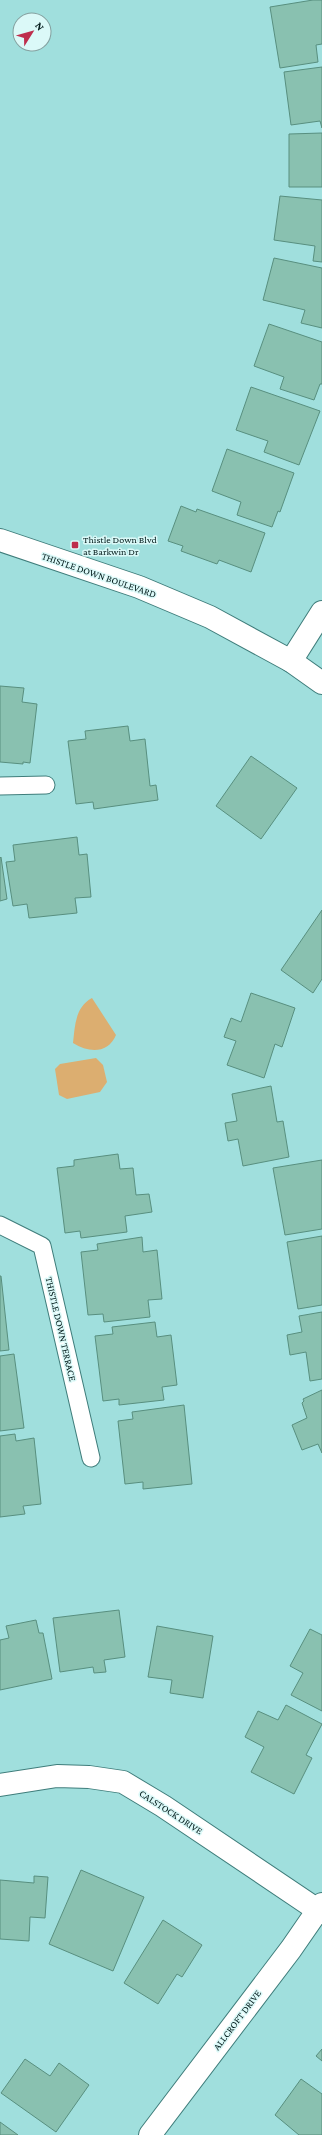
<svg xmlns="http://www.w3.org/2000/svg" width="322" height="2135" font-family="'Crimson Pro',serif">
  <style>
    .green { fill: #dcae70 }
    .building { fill: #89c1b0; stroke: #588f7f }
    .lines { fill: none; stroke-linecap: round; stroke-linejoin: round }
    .service-casing { stroke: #3f7d7b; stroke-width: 19 }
    .minor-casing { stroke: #3f7d7b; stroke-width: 24 }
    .service { stroke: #fff; stroke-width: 17 }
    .minor { stroke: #fff; stroke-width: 22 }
    .poi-dot { fill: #be2e4d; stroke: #dbf9f8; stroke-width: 1.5 }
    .labels { text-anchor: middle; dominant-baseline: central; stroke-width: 3; stroke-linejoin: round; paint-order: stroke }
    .poi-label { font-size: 10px; fill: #021a1a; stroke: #dbf9f8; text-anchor: start }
    .street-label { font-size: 10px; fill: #021a1a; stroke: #dbf9f8 }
  </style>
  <rect width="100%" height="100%" fill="#a0dfdd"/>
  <g class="green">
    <path d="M92,998L116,1035C108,1054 89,1053 73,1043C75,1026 75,1007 92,998Z"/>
    <path d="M96,1058L103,1065L107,1082L100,1092L67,1099L59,1095L55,1069L60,1064Z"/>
  </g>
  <g class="building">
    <path d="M313,0H322V44L316,45L318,62L280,68L270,7Z"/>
    <path d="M322,67V128L320,121L291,125L284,72Z"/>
    <path d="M322,133V187H289V134Z"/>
    <path d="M280,196L322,200V262L313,261L315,246L274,240Z"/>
    <path d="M274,258L322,268V328L301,323L305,310L263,300Z"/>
    <path d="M269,324L322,342V384H320L314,400L280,389L284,377L254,366Z"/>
    <path d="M251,387L320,411L299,465L264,452L268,441L236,430Z"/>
    <path d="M227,449L294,473L280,512L278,511L272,527L237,515L241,502L212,491Z"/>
    <path d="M181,506L196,512L197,509L265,533L251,572L219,560L217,564L181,551L183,546L168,541Z"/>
    <path d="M0,686L24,688L22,702L37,704L30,763L23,762V764L0,762Z"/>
    <path d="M128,726L130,741L145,739L150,786L156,785L158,800L94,809L93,802L76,804L68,741L86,739L85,731Z"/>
    <path d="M251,756L297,788L261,839L216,806Z"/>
    <path d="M77,837L79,855L87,854L91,897L75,898L77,913L29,918L27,904L13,906L6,862L15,861L13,845Z"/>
    <path d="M1,857L7,899L0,901V858Z"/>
    <path d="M322,910V979L313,993L281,970Z"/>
    <path d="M251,993L295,1008L282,1047L275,1044L264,1078L227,1065L236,1041L224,1037L231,1018L241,1022Z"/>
    <path d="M271,1086L277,1122L283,1121L289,1157L243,1166L238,1139L228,1141L225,1123L237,1121L232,1094Z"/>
    <path d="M118,1154L120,1169L133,1168L136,1195L149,1194L152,1212L125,1216L127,1232L81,1238L80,1231L65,1233L57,1168L74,1166V1160Z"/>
    <path d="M322,1160V1229L285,1235L273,1168Z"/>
    <path d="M322,1236V1305L298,1309L287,1242Z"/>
    <path d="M142,1237L143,1252L157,1250L162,1299L148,1300L150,1317L104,1322L103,1314L88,1315L81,1252L98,1250L97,1244Z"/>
    <path d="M1,1276L9,1350L0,1351V1276Z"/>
    <path d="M322,1312V1379L310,1381L306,1352L290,1355L287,1335L302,1332L299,1316Z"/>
    <path d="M155,1322L157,1337L171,1335L177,1385L162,1387L164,1400L119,1405V1399L103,1401L95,1336L113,1334L112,1327Z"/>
    <path d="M14,1354L24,1428L0,1431V1356Z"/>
    <path d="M322,1390V1453L318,1444L302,1450L292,1425L307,1418L302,1403L304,1401L303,1399Z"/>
    <path d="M184,1405L192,1484L143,1489V1482L125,1484L118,1421L133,1419L132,1412Z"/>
    <path d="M15,1434L16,1441L34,1438L41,1504L23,1506L25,1514L0,1517V1436Z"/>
    <path d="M119,1610L125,1657L104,1660L106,1672L94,1673L93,1667L60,1672L53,1618Z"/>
    <path d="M36,1620L39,1633H43L52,1679L0,1690V1640L9,1638L6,1626Z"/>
    <path d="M157,1626L213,1636L203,1698L170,1693L172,1680L148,1677Z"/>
    <path d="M310,1629L322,1635V1711L291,1695L303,1673L290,1666Z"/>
    <path d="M286,1705L322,1724L306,1755L312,1758L294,1794L251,1772L264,1747L245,1737L258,1711L278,1720Z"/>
    <path d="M81,1870L144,1897L113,1971L49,1944Z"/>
    <path d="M34,1876L48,1877L45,1918L30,1917L29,1941L0,1939V1880L34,1883Z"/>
    <path d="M163,1920L202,1945L182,1977L177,1974L158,2004L124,1983Z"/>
    <path d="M322,2049V2061L316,2056Z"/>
    <path d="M25,2059L50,2076L59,2063L89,2085L56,2132L1,2093Z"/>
    <path d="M301,2079L322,2094V2135H299L275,2115Z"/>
    <path d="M0,2122L18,2135H0Z"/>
  </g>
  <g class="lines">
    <defs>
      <g id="service">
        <path d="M0,786L46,785"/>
        <path d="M0,1225L42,1246L91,1458"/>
      </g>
      <g id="minor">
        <path d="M0,540L139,587L210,617L291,661L322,683"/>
        <path d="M291,661L322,612"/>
        <path d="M0,1785L57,1776L89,1777L123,1782L163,1806L322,1913"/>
        <path d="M150,2135L291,1949L322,1904"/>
      </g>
    </defs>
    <use href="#service" class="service-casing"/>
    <use href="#minor" class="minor-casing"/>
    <use href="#service" class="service"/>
    <use href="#minor" class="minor"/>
  </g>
  <rect class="poi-dot" x="71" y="541" width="8" height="8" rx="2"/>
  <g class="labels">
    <g class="poi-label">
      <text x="83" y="539">Thistle Down Blvd<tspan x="83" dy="12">at Barkwin Dr</tspan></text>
    </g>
    <g class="street-label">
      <text transform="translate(99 575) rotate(19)">THISTLE DOWN BOULEVARD</text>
      <text transform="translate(61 1329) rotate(77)">THISTLE DOWN TERRACE</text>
      <text transform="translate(171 1812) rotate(33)">CALSTOCK DRIVE</text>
      <text transform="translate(237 2020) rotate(-53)">ALLCROFT DRIVE</text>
    </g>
  </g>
  <g transform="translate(32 32) rotate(53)"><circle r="19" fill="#dbf9f8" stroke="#84a09f"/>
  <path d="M0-3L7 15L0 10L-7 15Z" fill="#be2e4d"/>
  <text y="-6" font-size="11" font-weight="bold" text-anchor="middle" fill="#021a1a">N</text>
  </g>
</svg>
